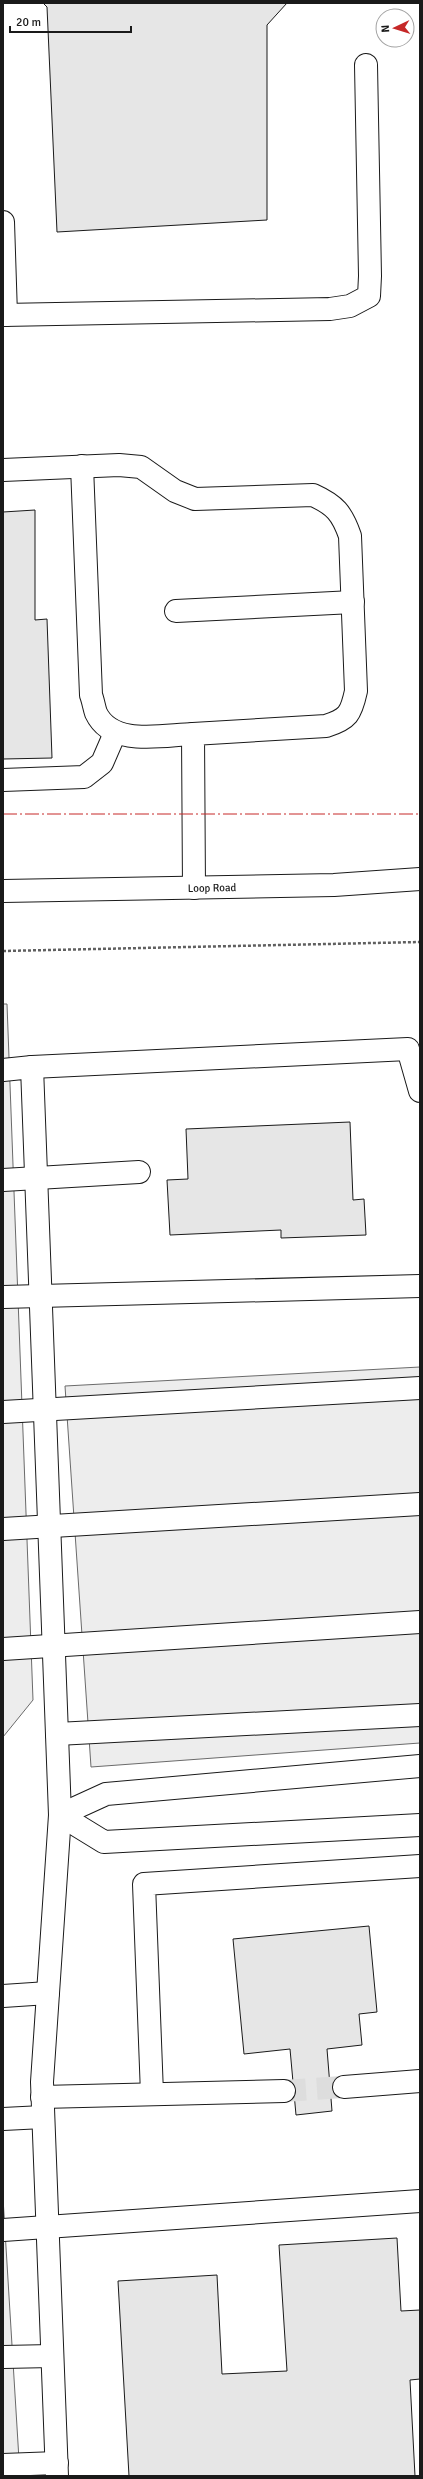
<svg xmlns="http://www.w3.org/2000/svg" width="423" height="2479" font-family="Signika,sans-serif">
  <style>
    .parking { fill: #ededed; stroke: #6a6a6a }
    .building { fill: #e6e6e6; stroke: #1a1a1a }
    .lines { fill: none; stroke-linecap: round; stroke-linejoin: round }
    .minor-tunnel { stroke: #ddd; stroke-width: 22; stroke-dasharray: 22 11; stroke-linecap: butt }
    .minor-casing { stroke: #1a1a1a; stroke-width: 24 }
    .path { stroke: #5f5f5f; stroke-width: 2.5; stroke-dasharray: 3 2; stroke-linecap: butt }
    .minor { stroke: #fff; stroke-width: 22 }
    .power { stroke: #c62828; stroke-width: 1; stroke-dasharray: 14 3 2 3; stroke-linecap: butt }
    .labels { text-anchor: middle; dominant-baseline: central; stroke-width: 3; stroke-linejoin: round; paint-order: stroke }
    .street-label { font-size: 11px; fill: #1a1a1a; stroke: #fff }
  </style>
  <rect width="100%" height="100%" fill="#fff"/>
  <g class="parking">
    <path d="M3,1004H7L33,1700L3,1737Z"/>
    <path d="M420,1367V1743L91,1767L65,1386Z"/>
    <path d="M3,2198L20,2476H3Z"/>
  </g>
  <g class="building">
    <path d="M43,3H287L267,25V220L57,232L47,7Z"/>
    <path d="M35,510V620L47,619L52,758L3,759V512Z"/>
    <path d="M350,1122L353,1200L364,1199L366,1235L281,1238V1230L170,1235L167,1180L188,1179L186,1129Z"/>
    <path d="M369,1926L377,2012L359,2014L362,2045L327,2049L332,2111L296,2115L290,2049L244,2054L233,1939Z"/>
    <path d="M397,2238L401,2311L420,2310V2379L410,2380L415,2476H129L118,2281L217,2275L222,2374L287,2371L279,2245Z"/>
  </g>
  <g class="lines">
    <path class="minor-tunnel" d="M284,2091L344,2087"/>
    <defs>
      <g id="minor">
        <path d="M3,222L6,315"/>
        <path d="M3,315L330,309L350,306L369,296L370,276L366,65"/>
        <path d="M82,466L91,695C93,700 94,707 96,713C112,747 162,735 193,734"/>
        <path d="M3,470L119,465L141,467L175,491L195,499L313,495C335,505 342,513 350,536L356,691C351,714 348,719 326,726L193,734L194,888"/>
        <path d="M176,611L353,602"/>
        <path d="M3,780L84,777L102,763L115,733"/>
        <path d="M3,891L334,885L420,879"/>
        <path d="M32,1067L408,1049L420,1091"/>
        <path d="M3,1070L32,1067L60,1815L42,2082L57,2476"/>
        <path d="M3,1180L139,1172"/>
        <path d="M3,1297L420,1286"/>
        <path d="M3,1412L420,1388"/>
        <path d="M3,1529L420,1504"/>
        <path d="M3,1649L420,1622"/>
        <path d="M57,1734L420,1715"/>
        <path d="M60,1815L104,1842L420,1825"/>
        <path d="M60,1815L106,1794L420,1766"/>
        <path d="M3,1996L48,1993"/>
        <path d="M344,2087L420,2081"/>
        <path d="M152,2094L144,1884L420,1866"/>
        <path d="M42,2097L284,2091"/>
        <path d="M3,2119L43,2117"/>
        <path d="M3,2230L420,2201"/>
        <path d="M3,2357L52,2356"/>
        <path d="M3,2465L57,2463"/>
      </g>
    </defs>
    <use href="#minor" class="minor-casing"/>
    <path class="path" d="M3,951L420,942"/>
    <use href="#minor" class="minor"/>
    <path class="power" d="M3,814H420"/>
  </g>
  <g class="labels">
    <g class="street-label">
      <text transform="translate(212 888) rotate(-1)">Loop Road</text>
    </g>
  </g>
  <rect width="423" height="2479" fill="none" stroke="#1a1a1a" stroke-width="8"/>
  <g transform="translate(395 28) rotate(266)"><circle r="19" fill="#ffffff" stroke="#a3a3a3"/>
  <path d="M0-3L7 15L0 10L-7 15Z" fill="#c62828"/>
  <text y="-6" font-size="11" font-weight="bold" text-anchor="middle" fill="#1a1a1a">N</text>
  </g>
  <path d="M10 26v6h121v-6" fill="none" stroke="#1a1a1a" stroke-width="2"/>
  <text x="16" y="26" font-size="12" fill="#1a1a1a" stroke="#ffffff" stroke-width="3" paint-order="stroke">20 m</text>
</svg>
